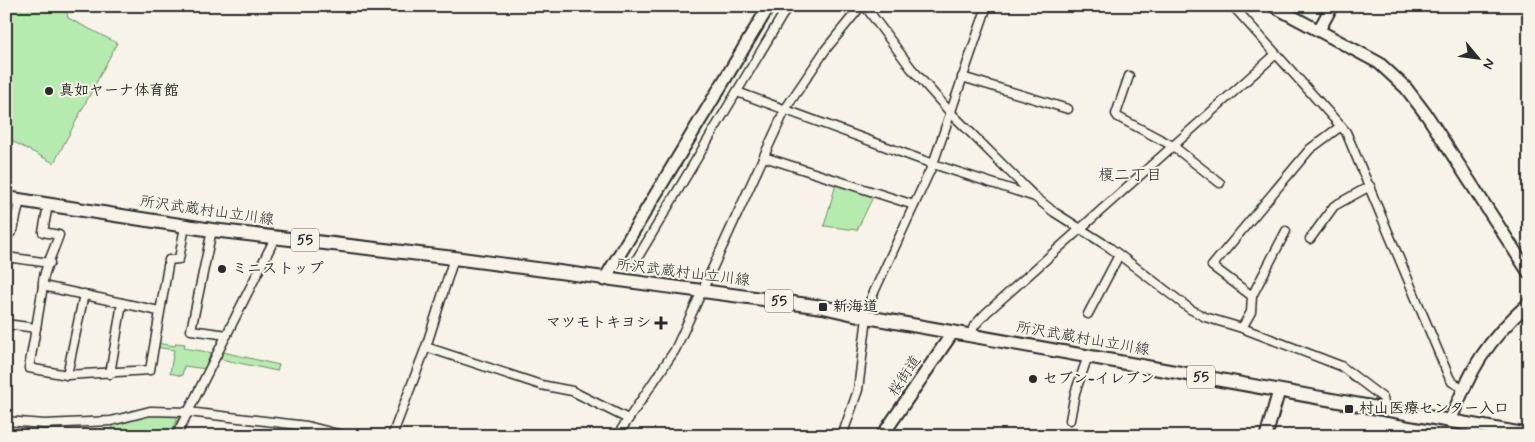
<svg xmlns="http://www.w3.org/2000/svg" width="1535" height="442" font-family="Mynerve,'Klee One',sans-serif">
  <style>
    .green { fill: #b5ebae; stroke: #708b6c }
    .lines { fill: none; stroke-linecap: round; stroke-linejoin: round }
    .street-casing { stroke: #2b2b2b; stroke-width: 11 }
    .secondary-casing { stroke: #2b2b2b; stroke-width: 15 }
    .primary-casing { stroke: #2b2b2b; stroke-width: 16 }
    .street { stroke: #f7f3e8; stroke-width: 8 }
    .secondary { stroke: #f7f3e8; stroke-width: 11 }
    .primary { stroke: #f7f3e8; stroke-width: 12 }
    .poi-dot { fill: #2b2b2b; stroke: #f7f3e8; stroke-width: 2 }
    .labels { text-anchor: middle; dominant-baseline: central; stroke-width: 4; stroke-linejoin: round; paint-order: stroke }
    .shield { fill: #f7f3e8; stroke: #686764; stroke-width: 1 }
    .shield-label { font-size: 14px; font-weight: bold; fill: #2b2b2b }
    .poi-label { font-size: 15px; font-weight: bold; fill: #2b2b2b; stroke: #f7f3e8; text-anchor: start }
    .street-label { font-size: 15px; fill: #2b2b2b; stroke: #f7f3e8 }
    .neighbourhood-label { font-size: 16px; fill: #2b2b2b; stroke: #f7f3e8 }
  </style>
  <rect width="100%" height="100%" fill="#f7f3e8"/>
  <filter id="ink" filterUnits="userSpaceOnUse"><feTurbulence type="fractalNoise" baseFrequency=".02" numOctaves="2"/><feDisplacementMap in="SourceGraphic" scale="10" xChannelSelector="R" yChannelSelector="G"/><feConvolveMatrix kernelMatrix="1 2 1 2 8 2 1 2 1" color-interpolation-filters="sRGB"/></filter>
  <g filter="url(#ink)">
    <g class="green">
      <path d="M6,6H62L66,9L68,18L117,43L54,163L6,138Z"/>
      <path d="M836,184L874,195L857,230L824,226Z"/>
      <path d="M156,343L175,346L176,343L185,344L184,348L214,353L206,369L184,366L182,376L170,373L174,350L155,347Z"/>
      <path d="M223,352L279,365L277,371L220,359Z"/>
      <path d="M181,412L169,436H111L113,424L146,415Z"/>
    </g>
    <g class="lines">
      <defs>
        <g id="street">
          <path d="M865,6L911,68L950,112L1035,197L1054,212L1109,247L1190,309L1205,317L1242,328L1341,366L1383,398L1385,409"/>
          <path d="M1233,6L1346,132L1449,377L1452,382L1463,388"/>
          <path d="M1129,76L1116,114L1118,117L1173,146L1220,183"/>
          <path d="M962,77L1068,109"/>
          <path d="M737,92L933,164L1035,197"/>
          <path d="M764,157L914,205"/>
          <path d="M212,230L191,330L227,335"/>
          <path d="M6,238L13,230L20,200"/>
          <path d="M1310,239L1334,206L1370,186"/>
          <path d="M6,257L50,263"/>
          <path d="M635,262L788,6"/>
          <path d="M43,286C41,276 55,248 59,235L43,232L48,205"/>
          <path d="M1252,296L1286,231"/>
          <path d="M1088,314L1119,255"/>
          <path d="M863,316L933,164L987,6"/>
          <path d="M6,324L36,328L29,368L67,375L150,370L169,260L179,259L185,226"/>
          <path d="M36,328L43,286L159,311"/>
          <path d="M1242,328L1251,312L1252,296L1212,266L1310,149L1341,126"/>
          <path d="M971,335L974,326L986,313L1276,54"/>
          <path d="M426,347L541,385L572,391L628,419"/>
          <path d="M110,374L122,303"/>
          <path d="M67,375L84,294"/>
          <path d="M1070,420L1075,393L1088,356"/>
          <path d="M6,421L44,424L111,421L150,411L188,412L307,426L346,436"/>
          <path d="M176,436L276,236"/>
          <path d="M392,436L426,347L454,258"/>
          <path d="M617,436L675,350L786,108L826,49L861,6"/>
          <path d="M842,436L858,390L867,317"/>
          <path d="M1474,436L1475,426"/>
        </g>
        <g id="secondary">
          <path d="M1273,6L1379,63L1406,88L1428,117L1529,273"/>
          <path d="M1319,30L1332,6"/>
          <path d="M604,280L769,6"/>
          <path d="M1450,421C1471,369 1486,341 1529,303"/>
          <path d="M882,436L953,332"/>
          <path d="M1266,436L1279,391"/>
        </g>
        <path id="primary" d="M6,198L212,230L454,258L823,307L867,317L1529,435"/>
      </defs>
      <use href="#street" class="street-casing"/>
      <use href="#secondary" class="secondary-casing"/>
      <use href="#primary" class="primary-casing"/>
      <use href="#street" class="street"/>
      <use href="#secondary" class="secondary"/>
      <use href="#primary" class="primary"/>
    </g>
  </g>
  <g class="poi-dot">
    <circle cx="49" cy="91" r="5"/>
    <circle cx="222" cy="269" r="5"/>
    <rect x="818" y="302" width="10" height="10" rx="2.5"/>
    <path d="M658.5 315.5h5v5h5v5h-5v5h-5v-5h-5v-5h5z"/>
    <circle cx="1033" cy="379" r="5"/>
    <rect x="1344" y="404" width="10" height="10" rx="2.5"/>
  </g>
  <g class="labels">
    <g class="shield">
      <rect x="291" y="228.5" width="28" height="23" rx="4"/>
      <rect x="765" y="289.5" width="28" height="23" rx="4"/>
      <rect x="1187" y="365.5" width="28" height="23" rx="4"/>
    </g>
    <g class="shield-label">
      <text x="305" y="240">55</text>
      <text x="779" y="301">55</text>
      <text x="1201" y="377">55</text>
    </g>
    <g class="poi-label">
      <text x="59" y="91">真如ヤーナ体育館</text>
      <text x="232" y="269">ミニストップ</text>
      <text x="833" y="307">新海道</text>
      <text x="651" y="323" text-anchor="end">マツモトキヨシ</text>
      <text x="1043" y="379">セブン-イレブン</text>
      <text x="1359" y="409">村山医療センター入口</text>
    </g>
    <g class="street-label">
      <text transform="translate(207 211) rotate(8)">所沢武蔵村山立川線</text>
      <text transform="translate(683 273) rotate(7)">所沢武蔵村山立川線</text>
      <text transform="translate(1083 339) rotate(10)">所沢武蔵村山立川線</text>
      <text transform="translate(905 376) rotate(-56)">桜街道</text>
    </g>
    <g class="neighbourhood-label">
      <text x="1130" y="175">榎二丁目</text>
    </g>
  </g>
  <rect width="1535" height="442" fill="none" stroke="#f7f3e8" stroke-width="25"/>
  <rect x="12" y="12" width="1510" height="417" fill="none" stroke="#2b2b2b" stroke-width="2" filter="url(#ink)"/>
  <g transform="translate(1478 58) rotate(119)" stroke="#f7f3e8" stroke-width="4" paint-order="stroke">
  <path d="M0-4L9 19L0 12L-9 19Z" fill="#2b2b2b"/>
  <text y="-8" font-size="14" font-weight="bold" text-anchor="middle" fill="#2b2b2b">N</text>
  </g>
</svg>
